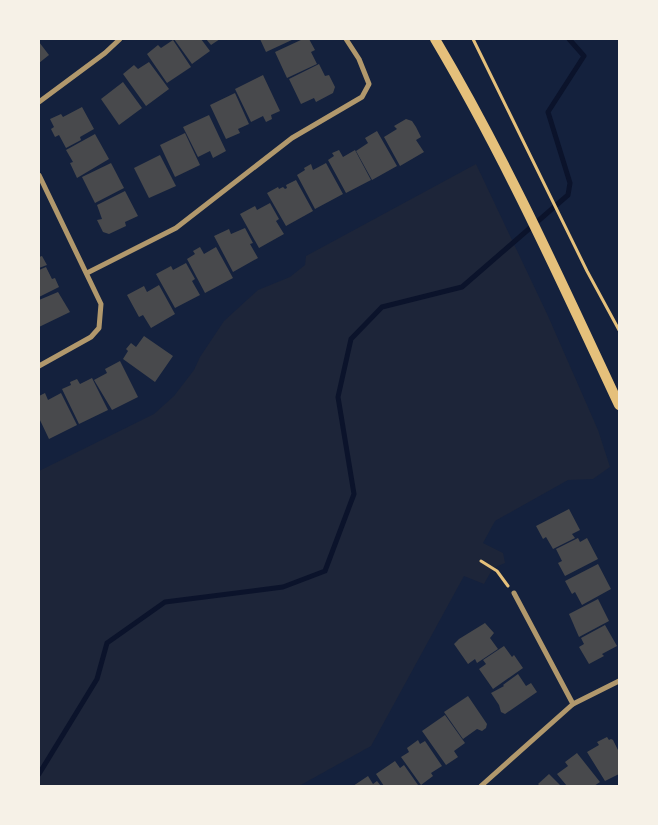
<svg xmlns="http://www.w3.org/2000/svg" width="658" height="825" font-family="'Alegreya Sans',sans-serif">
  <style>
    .green { fill: #1d2539 }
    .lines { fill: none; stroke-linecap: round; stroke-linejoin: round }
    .stream { stroke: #0b132b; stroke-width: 5 }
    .building { fill: #48494c }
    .path { stroke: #e5c07b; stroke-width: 3 }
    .minor { stroke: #b1986c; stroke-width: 5 }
    .secondary { stroke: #e5c07b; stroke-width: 10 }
  </style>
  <rect width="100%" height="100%" fill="#14213d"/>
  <path class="green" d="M476,164L548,316L598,430L610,467L593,479L568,480L495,521L483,543L503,553L505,563L493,568L484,584L464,576L371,746L299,786H39V471L154,414L174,396L194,370L200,357L224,321L258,290L290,277L305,265L306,256Z"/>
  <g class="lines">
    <path class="stream" d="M39,774L97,679L107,643L165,602L283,587L325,571L354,494L338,397L351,339L382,307L462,287L568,195L570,183L548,112L584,56L569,39"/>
  </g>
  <g class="building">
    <path d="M174,39H201L210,51L192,64Z"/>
    <path d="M206,39H220L211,45Z"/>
    <path d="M260,39H294L266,52Z"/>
    <path d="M303,39H309L315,50L311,52L317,64L287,78L275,52Z"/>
    <path d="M173,40L191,67L167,83L147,54L158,45L161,48Z"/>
    <path d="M39,42L49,55L39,63Z"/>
    <path d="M149,62L169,89L146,106L123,74L134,65L138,69Z"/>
    <path d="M319,64L325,76L329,75L335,87L333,93L316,102L314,98L301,104L289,79Z"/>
    <path d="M263,75L280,111L271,115L272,119L266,122L263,116L251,122L235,89Z"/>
    <path d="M123,82L142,108L119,125L101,99Z"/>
    <path d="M235,93L249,124L238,129L240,133L226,139L210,105Z"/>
    <path d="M82,107L94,129L80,137L81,140L66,148L59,135L55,137L51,129L54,127L50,119L61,114L63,117Z"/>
    <path d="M209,115L226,151L213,158L210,151L198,157L183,127Z"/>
    <path d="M406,119L412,121L416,127L421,137L416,140L424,152L400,166L384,137L397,129L394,126Z"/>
    <path d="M377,131L397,166L372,180L356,151L368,143L365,138Z"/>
    <path d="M185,133L200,165L175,177L160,145Z"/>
    <path d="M95,134L109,159L77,178L70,163L73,162L66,150Z"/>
    <path d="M339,150L343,157L355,150L371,180L346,193L328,160L334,156L332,153Z"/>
    <path d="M160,155L176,186L149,198L134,168Z"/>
    <path d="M111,163L124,188L95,203L82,177Z"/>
    <path d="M326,163L343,194L315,209L297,175L305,170L304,168L311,164L313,170Z"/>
    <path d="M296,180L313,211L286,226L267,193L278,187L279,189L283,187L285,189L287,188L286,185Z"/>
    <path d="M125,191L138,216L125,222L126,226L109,234L103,232L97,220L102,219L97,205Z"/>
    <path d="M270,203L279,219L276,221L284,234L259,248L240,214L255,206L257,210Z"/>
    <path d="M245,228L253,243L250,244L258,258L233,272L214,236L229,229L231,234Z"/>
    <path d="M200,247L204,254L216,247L233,278L205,293L187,259L195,254L193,251Z"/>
    <path d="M42,256L47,265L39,268V257Z"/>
    <path d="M186,263L195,279L192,281L200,295L175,308L156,274L171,266L173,270Z"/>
    <path d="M46,267L52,279L55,278L59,287L39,297V270Z"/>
    <path d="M159,285L175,314L151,328L143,315L139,317L127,295L144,286L147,292Z"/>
    <path d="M58,292L70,312L39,327V300Z"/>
    <path d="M144,336L173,356L155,382L123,359L128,351L126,349L131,343L136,347Z"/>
    <path d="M120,361L138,397L112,410L94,380L107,373L105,369Z"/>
    <path d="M92,378L108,410L79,424L62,389L71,385L70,382L77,379L80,384Z"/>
    <path d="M45,393L48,400L61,393L77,425L49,439L39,418V396Z"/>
    <path d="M569,509L580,530L572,534L575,538L553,549L546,537L543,539L536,526Z"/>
    <path d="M578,538L580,542L587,538L598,559L565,576L558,563L562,561L556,549Z"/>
    <path d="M598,564L611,589L582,605L575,592L572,594L565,581Z"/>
    <path d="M598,599L609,621L579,637L569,614Z"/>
    <path d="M485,623L494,633L490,638L498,649L477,663L475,659L468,664L454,644L459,639Z"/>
    <path d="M605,625L617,646L602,654L604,656L589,664L579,647L584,644L581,638Z"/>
    <path d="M504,646L512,657L514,655L523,668L493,689L479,669L486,664L483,660Z"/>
    <path d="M518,674L526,686L531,683L537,692L505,714L501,712L499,705L491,693L504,686L503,685Z"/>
    <path d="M468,696L487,724L486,728L482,731L477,729L463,739L444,712Z"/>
    <path d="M445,715L465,743L454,751L458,757L446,765L422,731Z"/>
    <path d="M607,737L609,740L611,739L613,740L619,752V774L605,781L587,752L599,745L597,742Z"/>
    <path d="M418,740L420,744L425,741L442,766L431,773L433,776L421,785L401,757L409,752L407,748Z"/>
    <path d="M577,753L600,782L594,786H567L557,774L568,766L565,762Z"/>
    <path d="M395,761L400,768L404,765L418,785L384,786L376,774Z"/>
    <path d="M549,774L561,786H540L538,784Z"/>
    <path d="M368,776L373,784L377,781L381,786H353Z"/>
  </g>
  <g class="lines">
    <g class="path">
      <path d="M473,39L587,271L619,330"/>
      <path d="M481,561L497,571L508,586"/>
    </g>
    <g class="minor">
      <path d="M39,102L105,53L120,39"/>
      <path d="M39,175L101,304L99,328L91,337L39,366"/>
      <path d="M87,273L176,228L292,138L362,97L369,84L359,59L346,39"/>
      <path d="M514,593L573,704"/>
      <path d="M481,786L573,704L619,681"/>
    </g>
    <path class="secondary" d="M435,39C505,157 561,281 619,405"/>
  </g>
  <rect width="658" height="825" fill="none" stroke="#f6f1e7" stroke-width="80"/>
</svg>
